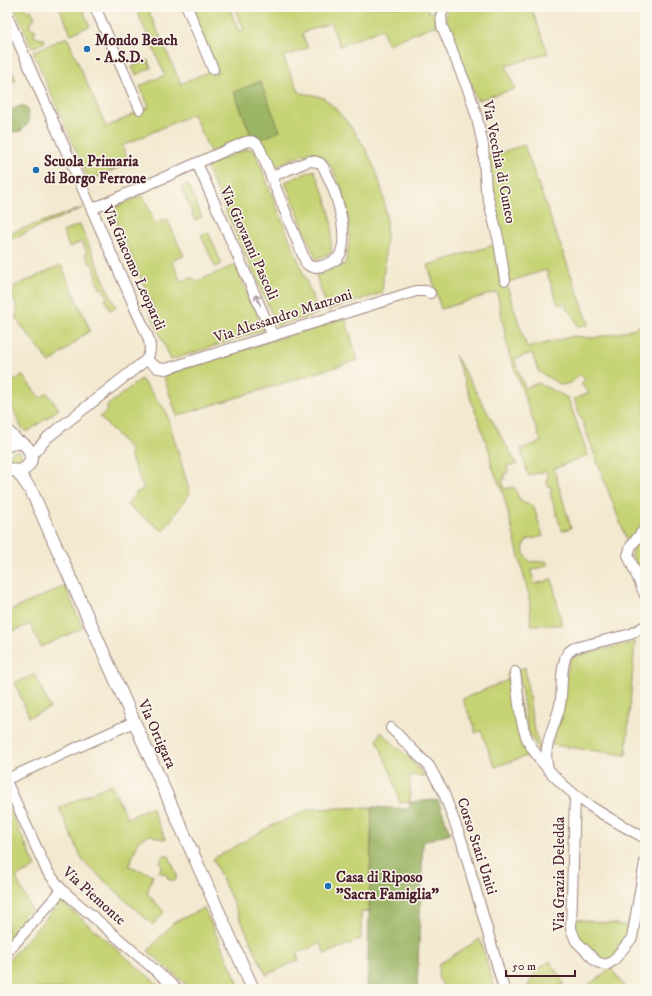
<svg xmlns="http://www.w3.org/2000/svg" width="652" height="996" font-family="'IM FELL DW Pica',serif">
  <style>
    .green { fill: #c6d374; stroke: #887950 }
    .forest { fill: #9cb566; stroke: #736a48 }
    .lines { fill: none; stroke-linecap: round; stroke-linejoin: round }
    .minor-casing { stroke: #9e847e; stroke-width: 12 }
    .tertiary-casing { stroke: #9e847e; stroke-width: 14 }
    .minor { stroke: #fff; stroke-width: 10 }
    .tertiary { stroke: #fff; stroke-width: 12 }
    .oneway { stroke: #ae9aa0 }
    .poi-dot { fill: #1f6fb2; stroke: #fbf7ec; stroke-width: 1.5 }
    .labels { text-anchor: middle; dominant-baseline: central; stroke-width: 3; stroke-linejoin: round; paint-order: stroke }
    .poi-label { font-size: 15px; font-weight: bold; fill: #4a1f2b; stroke: #fbf7ec; text-anchor: start }
    .street-label { font-size: 15px; fill: #4a1f2b; stroke: #fbf7ec }
  </style>
  <rect width="100%" height="100%" fill="#fbf7ec"/>
  <filter id="ink" filterUnits="userSpaceOnUse"><feTurbulence type="fractalNoise" baseFrequency=".025" numOctaves="2"/><feDisplacementMap in="SourceGraphic" scale="8" xChannelSelector="R" yChannelSelector="G"/><feConvolveMatrix kernelMatrix="1 2 1 2 8 2 1 2 1" color-interpolation-filters="sRGB"/></filter>
  <filter id="wash" filterUnits="userSpaceOnUse"><feTurbulence type="fractalNoise" baseFrequency=".012" numOctaves="4" result="noise"/><feDisplacementMap in="SourceGraphic" scale="16" xChannelSelector="R" yChannelSelector="G"/><feGaussianBlur stdDeviation="0.9" result="paint"/><feColorMatrix in="noise" values="0 0 0 0 0 0 0 0 0 0 0 0 0 0 0 0 0 1.4 0 .05"/><feComposite in="paint" operator="in"/></filter>
  <g filter="url(#wash)">
    <rect width="100%" height="100%" fill="#f3e9d0"/>
    <g class="green">
      <path d="M14,7H22L29,11L31,10L35,18L32,20L29,27L36,30L33,36L41,39L44,38L45,42L32,48Z"/>
      <path d="M59,7H82L90,26L71,34Z"/>
      <path d="M135,7H147L181,84L209,71L211,75L218,72L190,7H229L239,32L244,29L234,7H427L429,13L438,9L437,7H440L436,16L437,27L433,26L388,44L382,29L340,46L330,23L302,33L308,48L283,57L300,93C307,94 315,95 321,97C328,100 335,108 339,113C366,141 383,178 386,217C387,242 384,268 382,293L328,310L316,276L345,264C348,252 350,239 349,227C349,209 335,154 313,153C303,153 283,163 273,168L261,139L280,131L234,92L251,135L210,152L193,114L122,146L129,163L89,181L33,52L67,37L106,127L149,107L140,86L165,75Z"/>
      <path d="M448,7H531L548,53L506,66L515,89L477,100L445,23Z"/>
      <path d="M7,60L16,80L7,84Z"/>
      <path d="M148,60L151,68L136,75L132,67Z"/>
      <path d="M524,145L589,324L578,327L573,314L567,310L566,305L558,304L546,270L508,282L490,192L487,157Z"/>
      <path d="M246,149H251L255,152L319,313L277,326L206,166Z"/>
      <path d="M314,170L325,195L332,222L331,253L316,259L285,182Z"/>
      <path d="M188,184L202,217L195,220L181,187Z"/>
      <path d="M143,195L155,224L167,219L184,256L172,261L181,282L193,277L195,282L235,265L264,330L171,360L149,310L154,308L111,209Z"/>
      <path d="M82,208L7,241V234Z"/>
      <path d="M80,224L116,308L110,310L105,299L107,298L103,288L100,289L95,277L97,276L92,263L90,264L85,253L87,252L82,242L69,247L63,232Z"/>
      <path d="M208,232L222,264L215,267L201,235Z"/>
      <path d="M494,245L502,284L506,283L527,348L574,336L592,338L623,332L645,324V524L628,544L574,399L589,393L581,384L585,380L580,374L571,383L561,385L538,371L532,353L514,359L525,388L538,383L568,398L588,455L554,469L571,528L562,531L550,493L552,492L550,486H548L546,479L548,478L546,471L528,476L521,449L541,442L509,354L497,292L441,309L428,265Z"/>
      <path d="M61,265L90,330L50,363L16,319L17,307L9,289Z"/>
      <path d="M345,318L358,360L177,416L164,378L168,373Z"/>
      <path d="M455,355L517,464L507,466L508,473L504,474L505,479L502,480L504,489L513,487L515,488L520,501L526,504L533,505L543,536L527,540C521,548 523,556 531,562L546,561L548,565L531,571L535,584L552,579L562,625H531L529,596L503,493L491,464L490,453Z"/>
      <path d="M22,375L40,398L47,393L59,409L29,431H25L21,427L7,395V379L10,378L13,382Z"/>
      <path d="M141,379L166,411L190,493L163,531L127,505L136,493L144,489L130,456V449L100,417L107,411V406Z"/>
      <circle cx="16" cy="457" r="6"/>
      <path d="M645,532V586L632,556L633,549Z"/>
      <path d="M65,586L83,628L41,647L30,624L7,634V612Z"/>
      <path d="M635,642L626,755L552,745L570,659L575,656Z"/>
      <path d="M525,667L532,719L542,757L528,731L518,670Z"/>
      <path d="M512,673L532,754L495,767L481,731L475,733V727L462,699L508,680L507,674Z"/>
      <path d="M35,674L50,708L29,717L15,683Z"/>
      <path d="M381,732L407,756L425,776H410V802L400,803L393,778L377,740Z"/>
      <path d="M111,784L127,818L151,807L166,840L150,835L139,840L129,866L153,875L147,893L164,912L153,925L83,861L59,808Z"/>
      <path d="M7,804L36,867L16,877L31,909L23,917L25,919L7,940Z"/>
      <path d="M372,807L369,911L361,913V939L325,954L320,943L297,954L299,960L266,975L213,859L269,827L310,809Z"/>
      <path d="M163,855L169,856L177,875L175,881L168,879L166,874L159,872L162,866L160,862Z"/>
      <path d="M61,901L163,989H7V962Z"/>
      <path d="M204,908L241,989H191L148,951L173,923Z"/>
      <path d="M574,919L632,926L630,936L610,961H602L576,936Z"/>
      <path d="M480,939L495,989H445L438,977L439,964Z"/>
      <path d="M550,961L564,984L555,989H526L537,970Z"/>
      <path d="M610,967L624,986L623,989H582L603,975Z"/>
    </g>
    <g class="forest">
      <path d="M260,81L280,131L261,139L257,136L251,135L234,92Z"/>
      <path d="M20,106H25L28,110L29,123L21,131L11,132L7,134V112Z"/>
      <path d="M438,800L450,833L423,842L417,989H367L372,807L409,809L410,802Z"/>
    </g>
  </g>
  <g filter="url(#ink)">
    <g class="lines">
      <defs>
        <g id="minor">
          <path d="M95,7L140,109"/>
          <path d="M187,7L213,69"/>
          <path d="M444,7L441,16L442,26L469,92L476,114L483,145L486,189L499,242L505,280"/>
          <path d="M7,16L139,317C145,331 156,347 146,360L48,437L31,456"/>
          <path d="M197,163L273,336"/>
          <path d="M92,209L245,142C252,140 257,142 260,149L306,263C313,272 330,264 338,258C351,240 337,195 328,177C326,173 324,167 321,164C317,161 313,161 309,161L271,177"/>
          <path d="M146,360L158,368L166,369L416,291H426L430,293"/>
          <path d="M645,528L631,546L628,555L645,595"/>
          <path d="M515,672C518,692 519,718 526,736C529,746 536,754 542,762C569,797 606,817 645,838"/>
          <path d="M391,728L429,766L443,791L462,842L504,989"/>
          <path d="M548,768C541,748 556,725 560,705C563,690 560,674 565,659C566,654 569,651 574,648L631,634L645,626"/>
          <path d="M7,779L134,722"/>
          <path d="M7,783L47,871L62,890L177,989"/>
          <path d="M575,796L571,929L576,941L597,962L606,965L613,961L632,938L645,862"/>
          <path d="M7,952L62,890"/>
        </g>
        <g id="tertiary">
          <path d="M7,431L18,442"/>
          <path d="M7,446L13,443H22C41,455 27,479 7,468"/>
          <path d="M18,472L32,492L253,989"/>
        </g>
      </defs>
      <use href="#minor" class="minor-casing"/>
      <use href="#tertiary" class="tertiary-casing"/>
      <use href="#minor" class="minor"/>
      <use href="#tertiary" class="tertiary"/>
    </g>
    <defs><path id="oneway-shaft" d="M-6 0H5M1.5-3L5.5 0L1.5 3" fill="none" stroke-width="1.6" stroke-linecap="round" stroke-linejoin="round"/></defs>
    <use class="oneway" href="#oneway-shaft" transform="translate(258 300) rotate(-114)"/>
  </g>
  <g class="poi-dot">
    <circle cx="87" cy="49" r="4"/>
    <circle cx="36" cy="170" r="4"/>
    <circle cx="328" cy="886" r="4"/>
  </g>
  <g class="labels">
    <g class="poi-label">
      <text x="95" y="40">Mondo Beach<tspan x="95" dy="17">- A.S.D.</tspan></text>
      <text x="44" y="161">Scuola Primaria<tspan x="44" dy="17">di Borgo Ferrone</tspan></text>
      <text x="336" y="877">Casa di Riposo<tspan x="336" dy="17">"Sacra Famiglia"</tspan></text>
    </g>
    <g class="street-label">
      <text transform="translate(499 162) rotate(79)">Via Vecchia di Cuneo</text>
      <text transform="translate(249 243) rotate(66)">Via Giovanni Pascoli</text>
      <text transform="translate(134 268) rotate(66)">Via Giacomo Leopardi</text>
      <text transform="translate(283 316) rotate(-18)">Via Alessandro Manzoni</text>
      <text transform="translate(157 734) rotate(66)">Via Ortigara</text>
      <text transform="translate(477 846) rotate(72)">Corso Stati Uniti</text>
      <text transform="translate(559 874) rotate(-90)">Via Grazia Deledda</text>
      <text transform="translate(94 896) rotate(42)">Via Piemonte</text>
    </g>
  </g>
  <rect width="652" height="996" fill="none" stroke="#fbf7ec" stroke-width="24"/>
  <path d="M506 970v6h69v-6" fill="none" stroke="#4a1f2b" stroke-width="2"/>
  <text x="512" y="970" font-size="12" fill="#4a1f2b" stroke="#fbf7ec" stroke-width="3" paint-order="stroke">50 m</text>
</svg>
